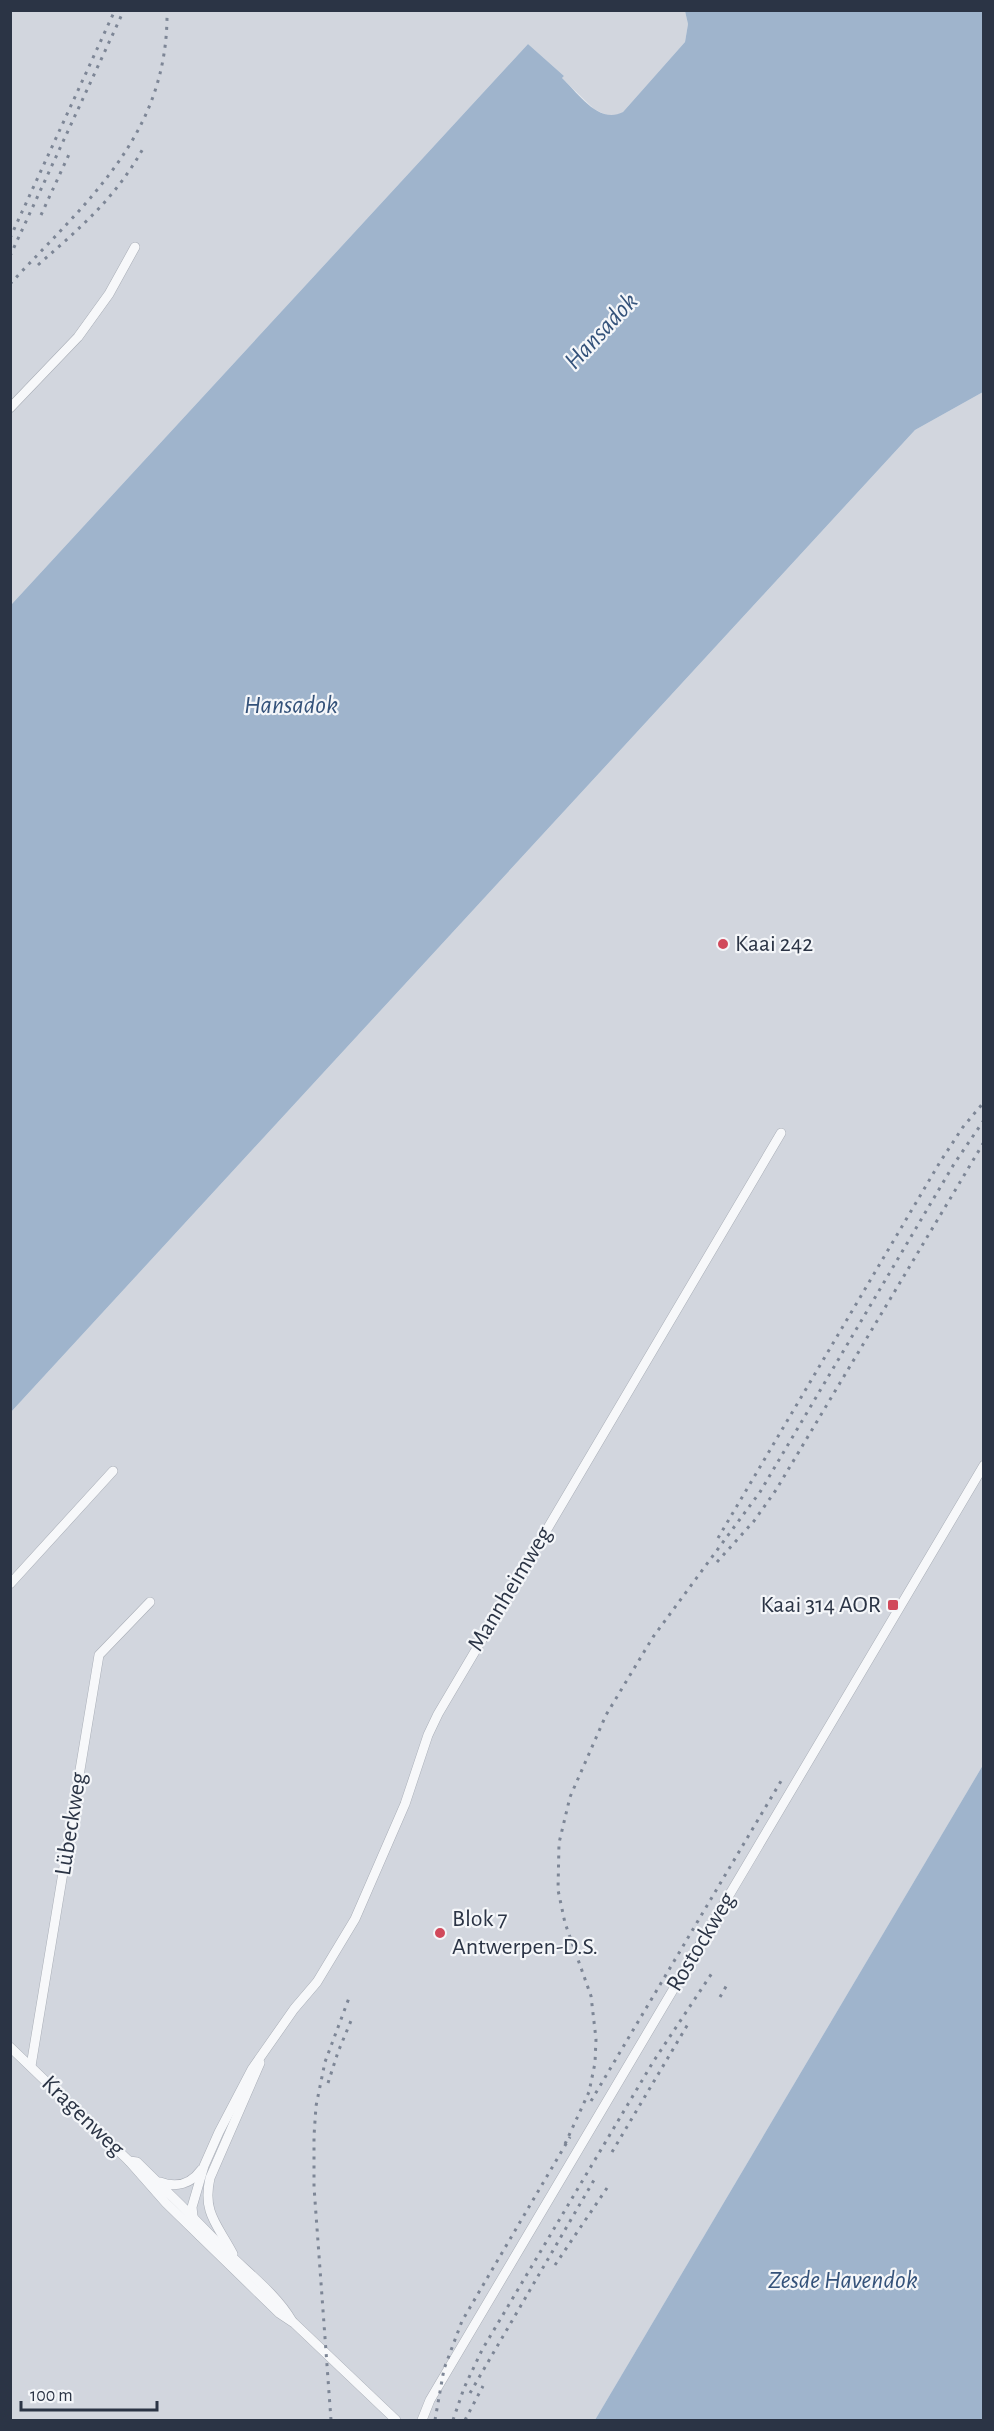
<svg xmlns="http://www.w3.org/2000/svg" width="994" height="2431" font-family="'Alegreya Sans',sans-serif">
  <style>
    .built { fill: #d2d6de }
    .water { fill: #9fb4cc }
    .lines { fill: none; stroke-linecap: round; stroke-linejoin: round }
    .minor-casing { stroke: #a9aeb7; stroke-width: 10 }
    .minor { stroke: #f7f8fa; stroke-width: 9 }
    .rail { stroke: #7d8696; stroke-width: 3; stroke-dasharray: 3 6; stroke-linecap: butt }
    .poi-dot { fill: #d1495b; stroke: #f4f6f9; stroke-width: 2 }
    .labels { text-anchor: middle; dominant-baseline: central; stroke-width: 4.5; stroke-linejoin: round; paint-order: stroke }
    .poi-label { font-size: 24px; fill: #2b3445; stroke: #f4f6f9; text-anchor: start }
    .street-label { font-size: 24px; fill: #2b3445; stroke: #f4f6f9 }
    .water-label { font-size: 26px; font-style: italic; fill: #34527a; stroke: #f4f6f9 }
  </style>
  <rect width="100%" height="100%" fill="#e4e7ec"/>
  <g class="built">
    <path d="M11,11H685L688,24L685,42L623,112L618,115L608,116L594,109L562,78L564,76L528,44L11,605Z"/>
    <path d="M983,392V1765L595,2420H11V1412L915,430Z"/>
  </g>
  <g class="water">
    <path d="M685,11H983V392L915,430L11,1412V605L528,44L564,76L562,78C578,93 599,125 623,112L685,42L688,24Z"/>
    <path d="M983,1765V2420H595Z"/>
  </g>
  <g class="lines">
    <defs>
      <g id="minor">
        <path d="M10,408L78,337L109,294L135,247"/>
        <path d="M10,1584L113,1471"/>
        <path d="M10,2047L129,2161L166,2203L279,2313L294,2323L396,2420"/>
        <path d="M31,2066L99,1655L150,1602"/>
        <path d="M129,2161L137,2162C166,2190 194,2218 222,2247C245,2271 275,2292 292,2321"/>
        <path d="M160,2182C176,2188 191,2184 201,2170"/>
        <path d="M200,2236L194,2226L192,2207L204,2166L219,2132L252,2069L294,2009L317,1982L355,1919L405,1804L428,1735L438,1714L781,1133"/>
        <path d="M233,2254C218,2225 202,2213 210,2178L260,2063"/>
        <path d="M422,2420L430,2400L984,1465"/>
      </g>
    </defs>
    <use href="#minor" class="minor-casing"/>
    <use href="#minor" class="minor"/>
    <g class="rail">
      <path d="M41,215L71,150"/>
      <path d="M10,238L115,10"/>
      <path d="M10,256L124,10"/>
      <path d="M38,265C82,226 116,198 145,145"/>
      <path d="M10,284C87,201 169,134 167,10"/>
      <path d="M718,1538L940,1162L963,1127L984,1102"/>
      <path d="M717,1562L754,1521L776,1490L984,1142"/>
      <path d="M720,1997L728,1983"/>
      <path d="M328,2083L338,2052L353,2016"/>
      <path d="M591,2101L784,1776"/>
      <path d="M565,2144L589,2092L595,2063L596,2039L591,1996L565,1923L558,1890L559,1843L570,1797L606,1715L653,1637L760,1492L954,1164L984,1120"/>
      <path d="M612,2152L688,2024"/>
      <path d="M555,2265L607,2188"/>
      <path d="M470,2393L594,2180"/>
      <path d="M331,2420L314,2187V2136L316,2106L325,2062L349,1998"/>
      <path d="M435,2420L444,2369L462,2321L570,2137"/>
      <path d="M453,2420L464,2388L482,2350L653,2062L714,1970"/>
      <path d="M465,2420L483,2386"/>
    </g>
  </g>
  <g class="poi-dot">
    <circle cx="723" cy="944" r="6"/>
    <rect x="887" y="1599" width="12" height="12" rx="3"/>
    <circle cx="440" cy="1933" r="6"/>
  </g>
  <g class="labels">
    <g class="poi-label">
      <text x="735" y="944">Kaai 242</text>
      <text x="881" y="1605" text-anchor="end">Kaai 314 AOR</text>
      <text x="452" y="1919">Blok 7<tspan x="452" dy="28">Antwerpen-D.S.</tspan></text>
    </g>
    <g class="street-label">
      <text transform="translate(510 1589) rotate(-59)">Mannheimweg</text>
      <text transform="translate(71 1824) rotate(-81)">Lübeckweg</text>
      <text transform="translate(701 1942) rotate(-59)">Rostockweg</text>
      <text transform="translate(83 2116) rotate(44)">Kragenweg</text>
    </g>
    <g class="water-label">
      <text transform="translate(601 331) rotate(-47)">Hansadok</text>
      <text x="291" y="705">Hansadok</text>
      <text x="843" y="2280">Zesde Havendok</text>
    </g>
  </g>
  <rect width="994" height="2431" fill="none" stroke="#2b3445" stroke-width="24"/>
  <path d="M21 2401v9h136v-9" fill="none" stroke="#2b3445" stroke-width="3"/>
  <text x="30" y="2401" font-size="18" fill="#2b3445" stroke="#f4f6f9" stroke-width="4.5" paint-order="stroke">100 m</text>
</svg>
